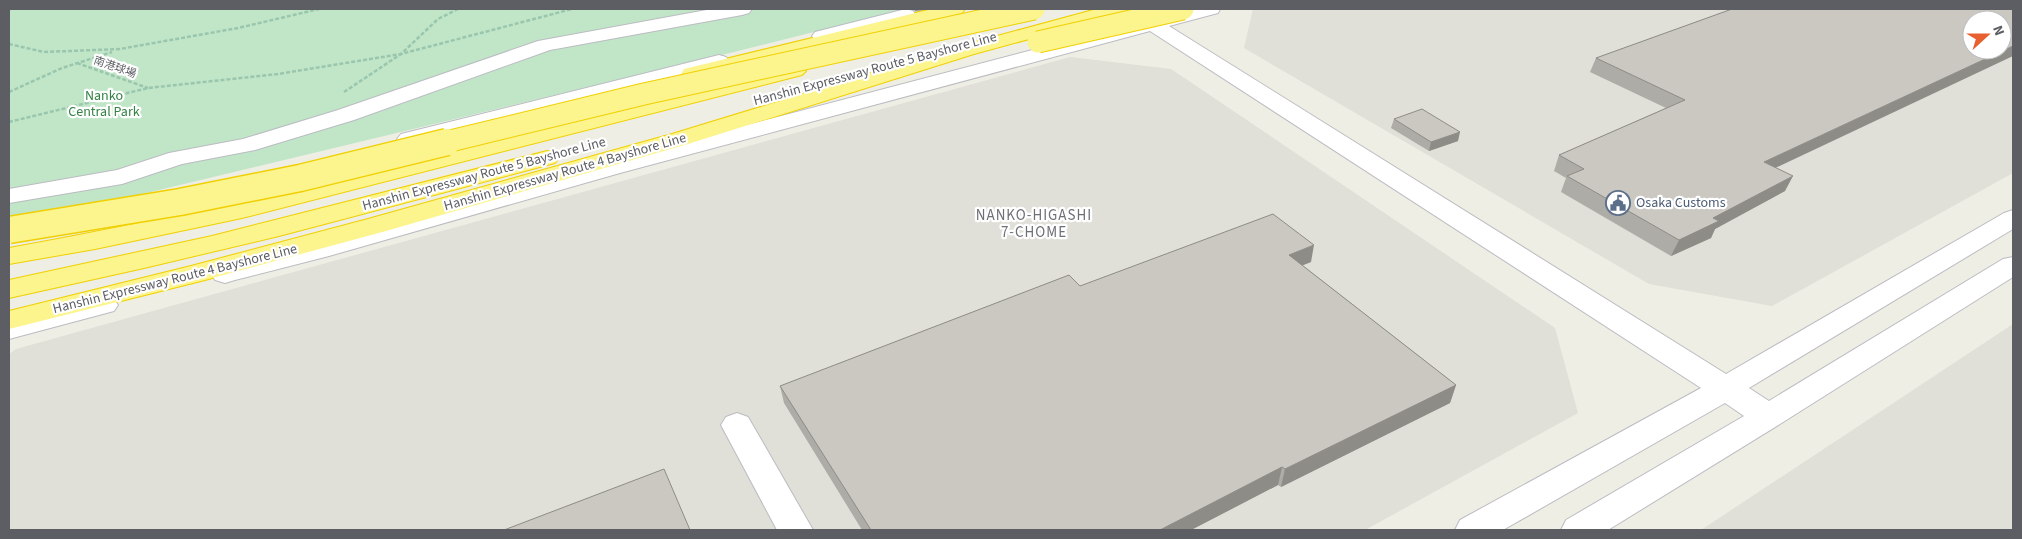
<svg xmlns="http://www.w3.org/2000/svg" width="2022" height="539" font-family="'Source Sans 3','Noto Sans JP',sans-serif">
  <style>
    .industrial { fill: #e0dfd8; fill-rule: evenodd }
    .green { fill: #c0e6c7 }
    .lines { fill: none; stroke-linecap: round; stroke-linejoin: round }
    .minor-tunnel { stroke: #cacac4; stroke-width: 21; stroke-dasharray: 21 11; stroke-linecap: butt }
    .minor-casing { stroke: #bbbcc2; stroke-width: 2 }
    .highway-casing { stroke: #f0d002; stroke-width: 2 }
    .path { stroke: #9ac6ae; stroke-width: 2.5; stroke-dasharray: 4 2; stroke-linecap: butt }
    .minor { fill: #fff; fill-rule: evenodd }
    .highway { fill: #fcf48d; fill-rule: evenodd }
    .highway-bridge-far1-casing { stroke: #f0d002; stroke-width: 23; stroke-linecap: butt }
    .highway-bridge-casing { stroke: #f0d002; stroke-width: 29; stroke-linecap: butt }
    .highway-bridge-far1 { stroke: #fcf48d; stroke-width: 21 }
    .highway-bridge { stroke: #fcf48d; stroke-width: 26 }
    .wall { fill: #aeaca6 }
    .shaded-wall { fill: #8d8c87 }
    .building { fill: #cac8c1; stroke: #8d8c87; fill-rule: evenodd }
    .labels { text-anchor: middle; dominant-baseline: central; stroke-width: 4.5; stroke-linejoin: round; paint-order: stroke }
    .far-street-label { font-size: 11px; fill: #5c5e64; stroke: #fff }
    .street-label { font-size: 14px; fill: #5c5e64; stroke: #fff }
    .park-label { font-size: 14px; fill: #358246; stroke: #fff }
    .service-label { font-size: 14px; fill: #4e5e75; stroke: #fff; text-anchor: start }
    .neighbourhood-label { font-size: 15px; letter-spacing: 1px; fill: #6d7076; stroke: #fff }
  </style>
  <rect width="100%" height="100%" fill="#eeeee4"/>
  <g class="industrial">
    <path d="M1253,9H2013V173L1772,306L1649,284L1244,48ZM1972,20H2002V50H1972Z"/>
    <path d="M1070,57L1171,69L1555,328L1578,413L1365,530H9V354L16,349Z"/>
    <path d="M2013,324V530H1701Z"/>
  </g>
  <path class="green" d="M9,9H906L730,53L9,226Z"/>
  <g class="lines">
    <path class="minor-tunnel" d="M906,15L933,9"/>
    <defs>
      <g id="minor">
        <path d="M712,9H752L749,13L742,15L550,50L354,120L255,150L182,164L122,184L9,203V189L117,170L169,153L243,139L338,110L538,41Z"/>
        <path d="M906,9L913,11L916,15L913,19L822,42L815,40L812,36L815,32Z"/>
        <path d="M1111,9H1135L1155,18L1190,9H1220L1218,13L1169,26L1726,374L2004,213L2013,210V229L1749,388L1769,401L2003,259L2013,257V277L1780,424L1608,530H1561L1566,520L1744,416L1725,403L1503,530H1455L1460,520L1701,388L1150,31L620,173L329,256L235,280L225,283L215,280L211,274L215,268L309,244L602,163L1135,23L1113,13Z"/>
        <path d="M719,55L726,57L729,61L726,65L409,146L401,144L397,139L401,134Z"/>
        <path d="M104,296L114,299L118,305L114,311L9,339V319Z"/>
        <path d="M737,413L748,417L813,530H777L721,425L726,417Z"/>
      </g>
      <g id="highway">
        <path d="M932,9H965L962,13L692,80L684,79L681,74L684,69Z"/>
        <path d="M1097,9H1128L1125,13L974,54L688,144L386,231L205,280L9,329V311L191,266L368,219L672,134L960,46Z"/>
        <path d="M795,65L802,67L806,71L802,75L242,218L95,249L9,264V248C274,201 534,130 795,65Z"/>
        <path d="M547,151L555,153L559,158L555,163L279,236L144,268L9,298V280L212,236Z"/>
      </g>
    </defs>
    <use href="#minor" class="minor-casing"/>
    <use href="#highway" class="highway-casing"/>
    <g class="path">
      <path d="M9,44L44,52L120,49L238,28L319,9"/>
      <path d="M77,63L148,88"/>
      <path d="M9,92L62,68L112,52"/>
      <path d="M344,92L401,54L438,19L458,9"/>
      <path d="M9,122L148,88L278,74L401,54L572,9"/>
    </g>
    <use href="#minor" class="minor"/>
    <use href="#highway" class="highway"/>
    <defs>
      <g id="highway-bridge-far1">
        <path d="M1038,42L1183,9"/>
        <path d="M442,143L644,94L1034,9"/>
      </g>
      <path id="highway-bridge" d="M9,230L180,202L300,178L447,142"/>
    </defs>
    <use href="#highway-bridge-far1" class="highway-bridge-far1-casing"/>
    <use href="#highway-bridge" class="highway-bridge-casing"/>
    <use href="#highway-bridge-far1" class="highway-bridge-far1"/>
    <use href="#highway-bridge" class="highway-bridge"/>
  </g>
  <g class="wall">
    <path d="M1732,9L1776,168L1785,191L1715,229L1711,238L1671,256L1561,192L1566,178L1554,171L1559,155L1666,108L1590,72L1596,58Z"/>
    <path d="M1394,119L1458,141L1429,151L1391,128Z"/>
    <path d="M1311,262L1302,265L1456,385L1450,403L1281,487L1278,485L1191,530H862L784,403L780,386L1080,286Z"/>
  </g>
  <g class="shaded-wall">
    <path d="M915,9H930L915,11Z"/>
    <path d="M2013,46V56L1756,177L1764,162Z"/>
    <path d="M1460,132L1458,141L1429,151L1431,142Z"/>
    <path d="M1793,176L1785,191L1715,229L1711,238L1671,256L1679,240L1713,218Z"/>
    <path d="M1314,245L1311,262L1286,272L1289,255Z"/>
    <path d="M1456,385L1450,403L1281,487L1285,469Z"/>
    <path d="M1282,467L1278,485L1191,530H1160Z"/>
  </g>
  <g class="building">
    <path d="M1732,9H2013V46L1764,162L1793,176L1713,218L1719,221L1679,240L1567,176L1584,169L1559,155L1685,100L1596,58ZM1972,20H2002V50H1972Z"/>
    <path d="M1422,109L1460,132L1431,142L1394,119Z"/>
    <path d="M1273,214L1314,245L1289,255L1456,385L1285,469L1282,467L1160,530H871L780,386L1069,275L1080,286Z"/>
    <path d="M664,469L690,530H504Z"/>
  </g>
  <defs>
    <symbol id="civic-ring" viewBox="-11 -11 22 22"><circle r="9.5" fill="#fff" stroke="#5c6f8a" stroke-width="1.5"/><path d="M-.6-6.5H3V-4.5H.6V-3L4-1V1h2V6H-6V1h2V-1L-.6-3ZM-1.2 2.5V6h2.4V2.5Z" fill="#5c6f8a"/></symbol>
  </defs>
  <g fill-rule="evenodd">
    <use href="#civic-ring" x="1604" y="189" width="28" height="28"/>
  </g>
  <g class="labels">
    <g class="far-street-label">
      <text transform="translate(115 67) rotate(19)">南港球場</text>
    </g>
    <g class="street-label">
      <text transform="translate(875 69) rotate(-15)">Hanshin Expressway Route 5 Bayshore Line</text>
      <text transform="translate(565 172) rotate(-16)">Hanshin Expressway Route 4 Bayshore Line</text>
      <text transform="translate(484 174) rotate(-15)">Hanshin Expressway Route 5 Bayshore Line</text>
      <text transform="translate(175 279) rotate(-14)">Hanshin Expressway Route 4 Bayshore Line</text>
    </g>
    <g class="park-label">
      <text x="104" y="96">Nanko<tspan x="104" dy="16">Central Park</tspan></text>
    </g>
    <g class="service-label">
      <text x="1636" y="203">Osaka Customs</text>
    </g>
    <g class="neighbourhood-label">
      <text x="1034" y="215">NANKO-HIGASHI<tspan x="1034" dy="17">7-CHOME</tspan></text>
    </g>
  </g>
  <rect width="2022" height="539" fill="none" stroke="#5c5e64" stroke-width="20"/>
  <g transform="translate(1987 35) rotate(69)"><circle r="24" fill="#ffffff" stroke="#bebfc1"/>
  <path d="M0-4L9 19L0 12L-9 19Z" fill="#e86030"/>
  <text y="-8" font-size="14" font-weight="bold" text-anchor="middle" fill="#5c5e64">N</text>
  </g>
</svg>
